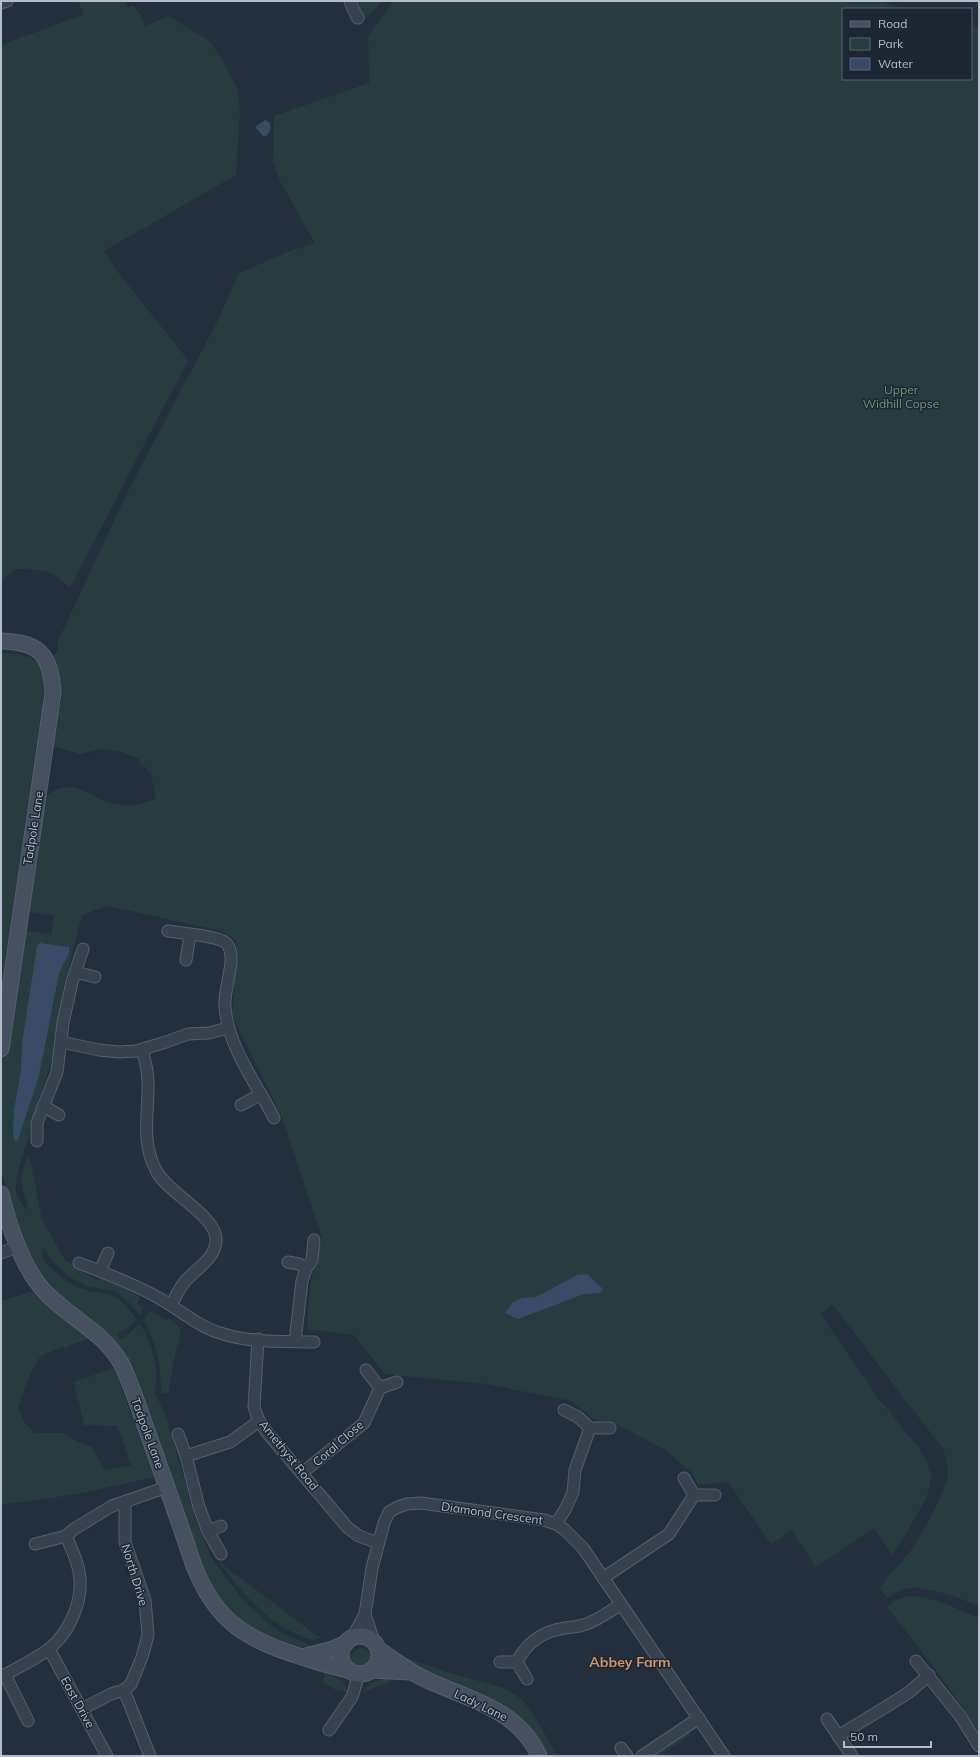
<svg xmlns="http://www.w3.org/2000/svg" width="980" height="1757" font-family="Mulish,sans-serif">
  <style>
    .green { fill: #263c3f }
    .water { fill: #394c67 }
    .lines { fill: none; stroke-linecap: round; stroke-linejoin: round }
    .street-casing { stroke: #565f6c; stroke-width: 13 }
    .secondary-casing { stroke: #565f6c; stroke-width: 17 }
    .street { stroke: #38414e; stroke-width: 11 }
    .secondary { stroke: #465061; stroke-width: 15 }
    .labels { text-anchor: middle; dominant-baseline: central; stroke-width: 3; stroke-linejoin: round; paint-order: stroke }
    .park-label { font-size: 12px; fill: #6b9a76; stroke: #1d2633 }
    .street-label { font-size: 12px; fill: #b4bcc9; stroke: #1d2633 }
    .quarter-label { font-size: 14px; font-weight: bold; fill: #d59563; stroke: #1d2633 }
  </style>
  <rect width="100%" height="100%" fill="#242f3e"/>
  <g class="green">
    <path d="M78,1H125L128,8L133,6L141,15L145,26L169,16L209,41L221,57L238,90L240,114L236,175L104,251L117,271L188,360L70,588C50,568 41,570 14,569L1,582V45L83,15Z"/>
    <path d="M359,1H382C376,10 364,22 353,25L348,17H351L355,22Z"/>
    <path d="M392,1H877L907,9H843V79H971V26L979,28V1606L951,1595L916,1587L901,1590L887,1598L880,1589C888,1575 899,1565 909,1553C919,1541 944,1494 947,1479C949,1468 946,1459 943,1449L832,1304L821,1314L877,1397L919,1448L927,1462L931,1477L927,1497L900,1544L892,1555L874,1528L816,1567L792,1530L771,1544L728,1482L698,1485L690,1468L687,1469L667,1451L619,1425L594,1419L571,1401L486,1384L385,1374L354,1335L307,1329L310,1284L322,1238L282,1117L232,1016L236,940L221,931L108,906L82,915L64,986L51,1063L30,1127C29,1152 0,1190 28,1210C22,1186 18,1178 29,1154L42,1220L65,1260L97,1280L103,1277L140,1297L137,1303L143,1307L140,1316L128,1301L114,1291L86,1286L68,1276L52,1261L44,1248L42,1257C52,1272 69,1285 86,1290C94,1293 103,1292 111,1295C122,1299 130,1311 137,1320L117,1335L121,1340L140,1324C151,1342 161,1371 154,1391L166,1416L195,1518L202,1531L210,1556L243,1600L269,1624L283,1634L318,1648C290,1649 266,1637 243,1622C238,1619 231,1616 228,1612C218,1600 211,1585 205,1571L136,1387L46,1286L45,1281L18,1232L1,1169V1068L22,939L28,931L51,935L54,916L31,912L27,903L45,797C49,794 54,790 58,789C78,782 93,798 110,803C127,808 140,804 156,799L151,774L137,758L118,751L101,749L80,754L53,746L54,733L62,698L52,658L58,650V641L128,491L217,322L239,273L293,250L315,243L280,181L273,162L274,116L369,83L368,37L392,3Z"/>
    <path d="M1,653C22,654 40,656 46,678L1,988Z"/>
    <path d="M31,1292L91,1338L41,1355L30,1374L18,1408L24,1422L35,1433H63L74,1440L92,1447L104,1470L131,1466L118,1426L84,1425L74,1382L114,1368L154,1477L78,1494L1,1505V1301Z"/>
    <path d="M150,1311L166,1320L169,1318L181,1329L170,1380L169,1393H161C161,1367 157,1343 144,1320Z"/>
    <path d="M218,1561L317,1636L322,1637L313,1640C271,1629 243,1594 218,1561Z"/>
    <path d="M909,1596C934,1597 956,1608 979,1618V1731L936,1670L887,1607L896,1600Z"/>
    <circle cx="361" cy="1658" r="10"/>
    <path d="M405,1657L446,1672L504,1688L520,1698L530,1709L558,1756H547L542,1745L521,1722L402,1660Z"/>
    <path d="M325,1673L343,1681L347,1692L336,1690L323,1682Z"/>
    <path d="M391,1677L392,1681L360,1693L373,1682Z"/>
    <path d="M688,1730L690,1735L660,1756H650Z"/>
  </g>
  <g class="water">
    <path d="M265,120L269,122C272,128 271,131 266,136H263L255,127Z"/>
    <path d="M40,943L69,947V953L59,973L39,1076L18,1140L15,1141L13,1136L14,1110L21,1071L22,1044L37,946Z"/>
    <path d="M587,1274L603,1289L600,1293L584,1294L518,1319L505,1313L513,1302L522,1298L536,1297L577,1275Z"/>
  </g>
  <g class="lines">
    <defs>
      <g id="street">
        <path d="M350,1L353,9L358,18"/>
        <path d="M1,3L7,1"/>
        <path d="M168,931C180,933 221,936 227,944C238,958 223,988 225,1007C228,1047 256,1083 274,1118"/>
        <path d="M186,960L190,935"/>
        <path d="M75,972L95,977"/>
        <path d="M61,1042L99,1050L119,1052L136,1051L166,1042L188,1034L209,1033L228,1028"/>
        <path d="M142,1050C145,1060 148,1071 148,1082C149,1115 140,1141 157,1172C169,1194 216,1216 216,1239C217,1259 193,1270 183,1284C178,1291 175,1298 171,1305"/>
        <path d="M241,1105L261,1094"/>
        <path d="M43,1106L59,1115"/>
        <path d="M37,1141V1123L57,1072L63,1023L72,982L83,949"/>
        <path d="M1,1253L19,1246"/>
        <path d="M288,1262L299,1264L306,1269"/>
        <path d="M79,1263C105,1273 132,1283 157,1297C178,1308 197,1326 220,1333C249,1343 283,1341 314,1342"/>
        <path d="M100,1271L108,1253"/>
        <path d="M258,1339L254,1407L259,1421L269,1435L348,1528L359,1536L378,1543"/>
        <path d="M295,1341L302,1281L306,1269L312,1260L314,1240"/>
        <path d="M366,1370L380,1388"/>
        <path d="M564,1410L578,1417L590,1428H610"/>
        <path d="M178,1434L186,1456L199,1507L208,1531L221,1554"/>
        <path d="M186,1456L230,1442L259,1421"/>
        <path d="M302,1473L364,1423L380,1388L397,1382"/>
        <path d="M684,1478L694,1495H715"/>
        <path d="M556,1524L566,1508L573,1492L575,1470L590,1428"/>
        <path d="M208,1531L221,1526"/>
        <path d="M35,1544L66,1536L74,1529L112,1506L167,1487"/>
        <path d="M603,1578L669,1534L694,1495"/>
        <path d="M365,1614L374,1642"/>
        <path d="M352,1638L365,1614L372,1568L384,1523L389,1512L398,1507L407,1504L421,1503L544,1520L556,1524L565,1530L583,1548L724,1756"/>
        <path d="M49,1649L107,1756"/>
        <path d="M916,1661L961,1717L979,1746"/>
        <path d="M500,1662H517L527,1679"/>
        <path d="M517,1662C526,1643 543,1631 565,1628C571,1627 577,1627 583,1625C597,1621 609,1612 621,1604"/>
        <path d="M5,1675L28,1721"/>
        <path d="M1,1677C17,1668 34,1660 49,1649C68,1634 82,1604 80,1579C79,1564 72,1550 66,1536"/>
        <path d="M124,1690L150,1756"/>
        <path d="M82,1709L111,1694L124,1690L131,1684L142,1657L148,1635L145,1600L125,1542V1502"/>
        <path d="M827,1719L852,1756"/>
        <path d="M329,1730L352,1697L359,1674"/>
        <path d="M838,1736L884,1708L908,1693L929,1675"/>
        <path d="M621,1748L627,1756"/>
        <path d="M642,1756L699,1718"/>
      </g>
      <g id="secondary">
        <path d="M1,641C40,642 51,655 53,693L1,1049"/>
        <path d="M1,1194C9,1226 24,1272 48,1295C72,1319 104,1333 121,1363C132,1385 139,1409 147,1431C163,1476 179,1521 194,1566C216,1622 247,1640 302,1657C318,1662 333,1667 349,1670"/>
        <circle cx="360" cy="1655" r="19"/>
        <path d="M378,1649C394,1660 409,1672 427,1680C470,1700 518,1709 539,1756"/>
        <path d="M302,1657L333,1649L346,1643"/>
        <path d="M372,1670L410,1672"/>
      </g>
    </defs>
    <use href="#street" class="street-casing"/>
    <use href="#secondary" class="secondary-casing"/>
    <use href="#street" class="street"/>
    <use href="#secondary" class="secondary"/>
  </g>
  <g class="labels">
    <g class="park-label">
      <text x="901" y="389">Upper<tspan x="901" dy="14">Widhill Copse</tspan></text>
    </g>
    <g class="street-label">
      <text transform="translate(33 828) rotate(-81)">Tadpole Lane</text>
      <text transform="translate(148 1433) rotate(70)">Tadpole Lane</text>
      <text transform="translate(338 1443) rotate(-41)">Coral Close</text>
      <text transform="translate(289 1455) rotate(51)">Amethyst Road</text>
      <text transform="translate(492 1513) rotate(8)">Diamond Crescent</text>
      <text transform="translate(135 1575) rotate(73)">North Drive</text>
      <text transform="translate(78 1702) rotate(61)">East Drive</text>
      <text transform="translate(481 1705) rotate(26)">Lady Lane</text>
    </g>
    <g class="quarter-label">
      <text x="630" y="1662">Abbey Farm</text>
    </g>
  </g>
  <rect width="980" height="1757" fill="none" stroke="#b4bcc9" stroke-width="4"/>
  <rect x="842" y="8" width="130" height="72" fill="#1d2633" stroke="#59626f"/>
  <rect x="850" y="21" width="20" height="6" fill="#465061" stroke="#59626f"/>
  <text x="878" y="28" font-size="12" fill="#b4bcc9">Road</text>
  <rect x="850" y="38" width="20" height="12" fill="#263c3f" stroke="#59626f"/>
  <text x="878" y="48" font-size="12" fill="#b4bcc9">Park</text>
  <rect x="850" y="58" width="20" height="12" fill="#394c67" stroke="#59626f"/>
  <text x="878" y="68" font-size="12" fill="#b4bcc9">Water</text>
  <path d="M844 1741v6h87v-6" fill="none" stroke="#b4bcc9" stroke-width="2"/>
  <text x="850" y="1741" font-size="12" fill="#b4bcc9" stroke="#1d2633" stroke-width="3" paint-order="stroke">50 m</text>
</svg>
